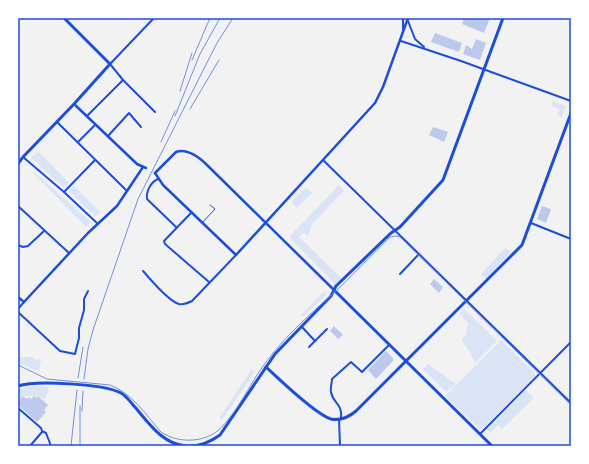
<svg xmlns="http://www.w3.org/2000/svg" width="589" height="464" font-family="'DM Sans',sans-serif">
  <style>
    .green { fill: #dbe4f7 }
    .building { fill: #bdc9ec }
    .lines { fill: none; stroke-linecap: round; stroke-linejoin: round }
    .service { stroke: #1d4ed8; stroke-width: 1 }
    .minor { stroke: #1d4ed8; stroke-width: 2 }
    .tertiary { stroke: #1d4ed8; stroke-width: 2.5 }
    .secondary { stroke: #1d4ed8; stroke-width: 3 }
    .primary { stroke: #1d4ed8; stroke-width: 3 }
    .tram { stroke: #7290e2; stroke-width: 1 }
    .rail { stroke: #7290e2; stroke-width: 1 }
    .neatline { fill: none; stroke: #1d4ed8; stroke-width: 1.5 }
  </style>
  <rect width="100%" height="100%" fill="#f2f2f2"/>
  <g class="green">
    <path d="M553,101L566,106L562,117L557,115L559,109L551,106Z"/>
    <path d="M38,151L69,183L64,188L31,158Z"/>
    <path d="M34,172L91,222L86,227L33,173Z"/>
    <path d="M339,185L344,191L312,224L308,236L304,232L299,237L342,279L335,284L291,239L290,236Z"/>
    <path d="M74,186L101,213L95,216L69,191Z"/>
    <path d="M306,187L312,193L297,208L291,202Z"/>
    <path d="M505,248L511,252L486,279L481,274Z"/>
    <path d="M324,291L326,295L303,317L301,315L304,312Z"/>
    <path d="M464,309L497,341L475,363L470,352L461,340L466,335L467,328L469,324L459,314Z"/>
    <path d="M501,340L534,372L535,376L483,429H480L445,396Z"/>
    <path d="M18,357H32L36,360L41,359L39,372L18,362Z"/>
    <path d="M428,364L456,384L446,392L423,369Z"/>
    <path d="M252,369L254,373L222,420L219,418Z"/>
    <path d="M34,386L49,387L47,394L44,399C37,395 31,395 23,396L18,402V390Z"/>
    <path d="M526,390L534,398L502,429L498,425L491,432L487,430Z"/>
  </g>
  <g class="building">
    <path d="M464,18H490L484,33L462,24Z"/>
    <path d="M435,33L462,43L459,52L431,42Z"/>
    <path d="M476,39L486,43L480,60L463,54L466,45L472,49Z"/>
    <path d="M433,127L448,132L444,142L429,135Z"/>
    <path d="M542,206L551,209L546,223L537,219Z"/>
    <path d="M434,279L443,287L439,293L430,284Z"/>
    <path d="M334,326L343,335L338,339L330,331Z"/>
    <path d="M386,351L393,358V361L376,379L368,370Z"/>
    <path d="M23,396L27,399L29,397L31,399L34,396L37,398L38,396L48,405L44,410L46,412L37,422L18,405V402Z"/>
  </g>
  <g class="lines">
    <path class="service" d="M202,223L215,209L210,205"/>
    <g class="minor">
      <path d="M154,18L110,64L123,80L155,112"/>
      <path d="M408,21L415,39L424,47"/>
      <path d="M403,31V18"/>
      <path d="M401,41L461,61L571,101"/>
      <path d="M87,116L123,80"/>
      <path d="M57,122L127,191"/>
      <path d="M108,136L129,113L141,127"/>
      <path d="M78,142L95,125"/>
      <path d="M23,157L64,192L98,224"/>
      <path d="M323,160L571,403"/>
      <path d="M158,179C151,182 146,191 147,199L176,227"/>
      <path d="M64,192L95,160"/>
      <path d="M18,206L69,253"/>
      <path d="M191,213L164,241L165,244L209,282"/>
      <path d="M531,223L571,239"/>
      <path d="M18,245L23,247L28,246L44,231"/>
      <path d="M143,271C151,280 168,301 179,304C184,305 188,303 192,301L236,255"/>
      <path d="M400,274L419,254"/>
      <path d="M18,309L24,302"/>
      <path d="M18,312L60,351L75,354L79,338V328L84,310V299L88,291"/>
      <path d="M302,327L315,341"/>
      <path d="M309,347L327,329"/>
      <path d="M18,408L41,428L42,431L46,433L51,446"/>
      <path d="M339,419L340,446"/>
      <path d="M341,419C343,403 333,404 331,392C330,389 332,383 332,379L351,362L362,372L389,345"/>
      <path d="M480,434L571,342"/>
      <path d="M30,446L42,432"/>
    </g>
    <g class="tertiary">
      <path d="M74,104L137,164L146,168"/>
      <path d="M155,173L163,185L236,255L375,103L383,87L408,18"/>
      <path d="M155,173L176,152C188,148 200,158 208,166L334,290"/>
      <path d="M18,297L24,302L88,233L117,206L143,167"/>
    </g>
    <g class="secondary">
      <path d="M334,290L492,446"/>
      <path d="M266,367C279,379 316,415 331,419C341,421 349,417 356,411L522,245L571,113"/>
      <path d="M18,386C36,380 105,384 121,393C126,396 130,401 134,406C149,423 162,444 186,446C199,447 209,443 220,435L275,354L331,296L336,286L391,233L400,227L443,180L503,18"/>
    </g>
    <path class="primary" d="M18,164L23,157L74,104L110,64L64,18"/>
    <path class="tram" d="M18,365L47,379L110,385C132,393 146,415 161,432C176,442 197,443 213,434C228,426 247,391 257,375C278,342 308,316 338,289C356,272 372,254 390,237L396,236L400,237L571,405"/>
    <g class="rail">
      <path d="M192,60L210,18"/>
      <path d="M180,91L192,53"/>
      <path d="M190,109L219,60"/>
      <path d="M175,116L200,54L220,18"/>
      <path d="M161,142L175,111"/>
      <path d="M78,378L83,347"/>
      <path d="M84,379L88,349L93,330L138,199L217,43L233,18"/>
      <path d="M80,406V446"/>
      <path d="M82,411L83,391"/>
      <path d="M71,446L77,390"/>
    </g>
  </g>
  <rect width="589" height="464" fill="none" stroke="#ffffff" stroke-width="38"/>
  <rect x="19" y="19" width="551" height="426" class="neatline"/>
</svg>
